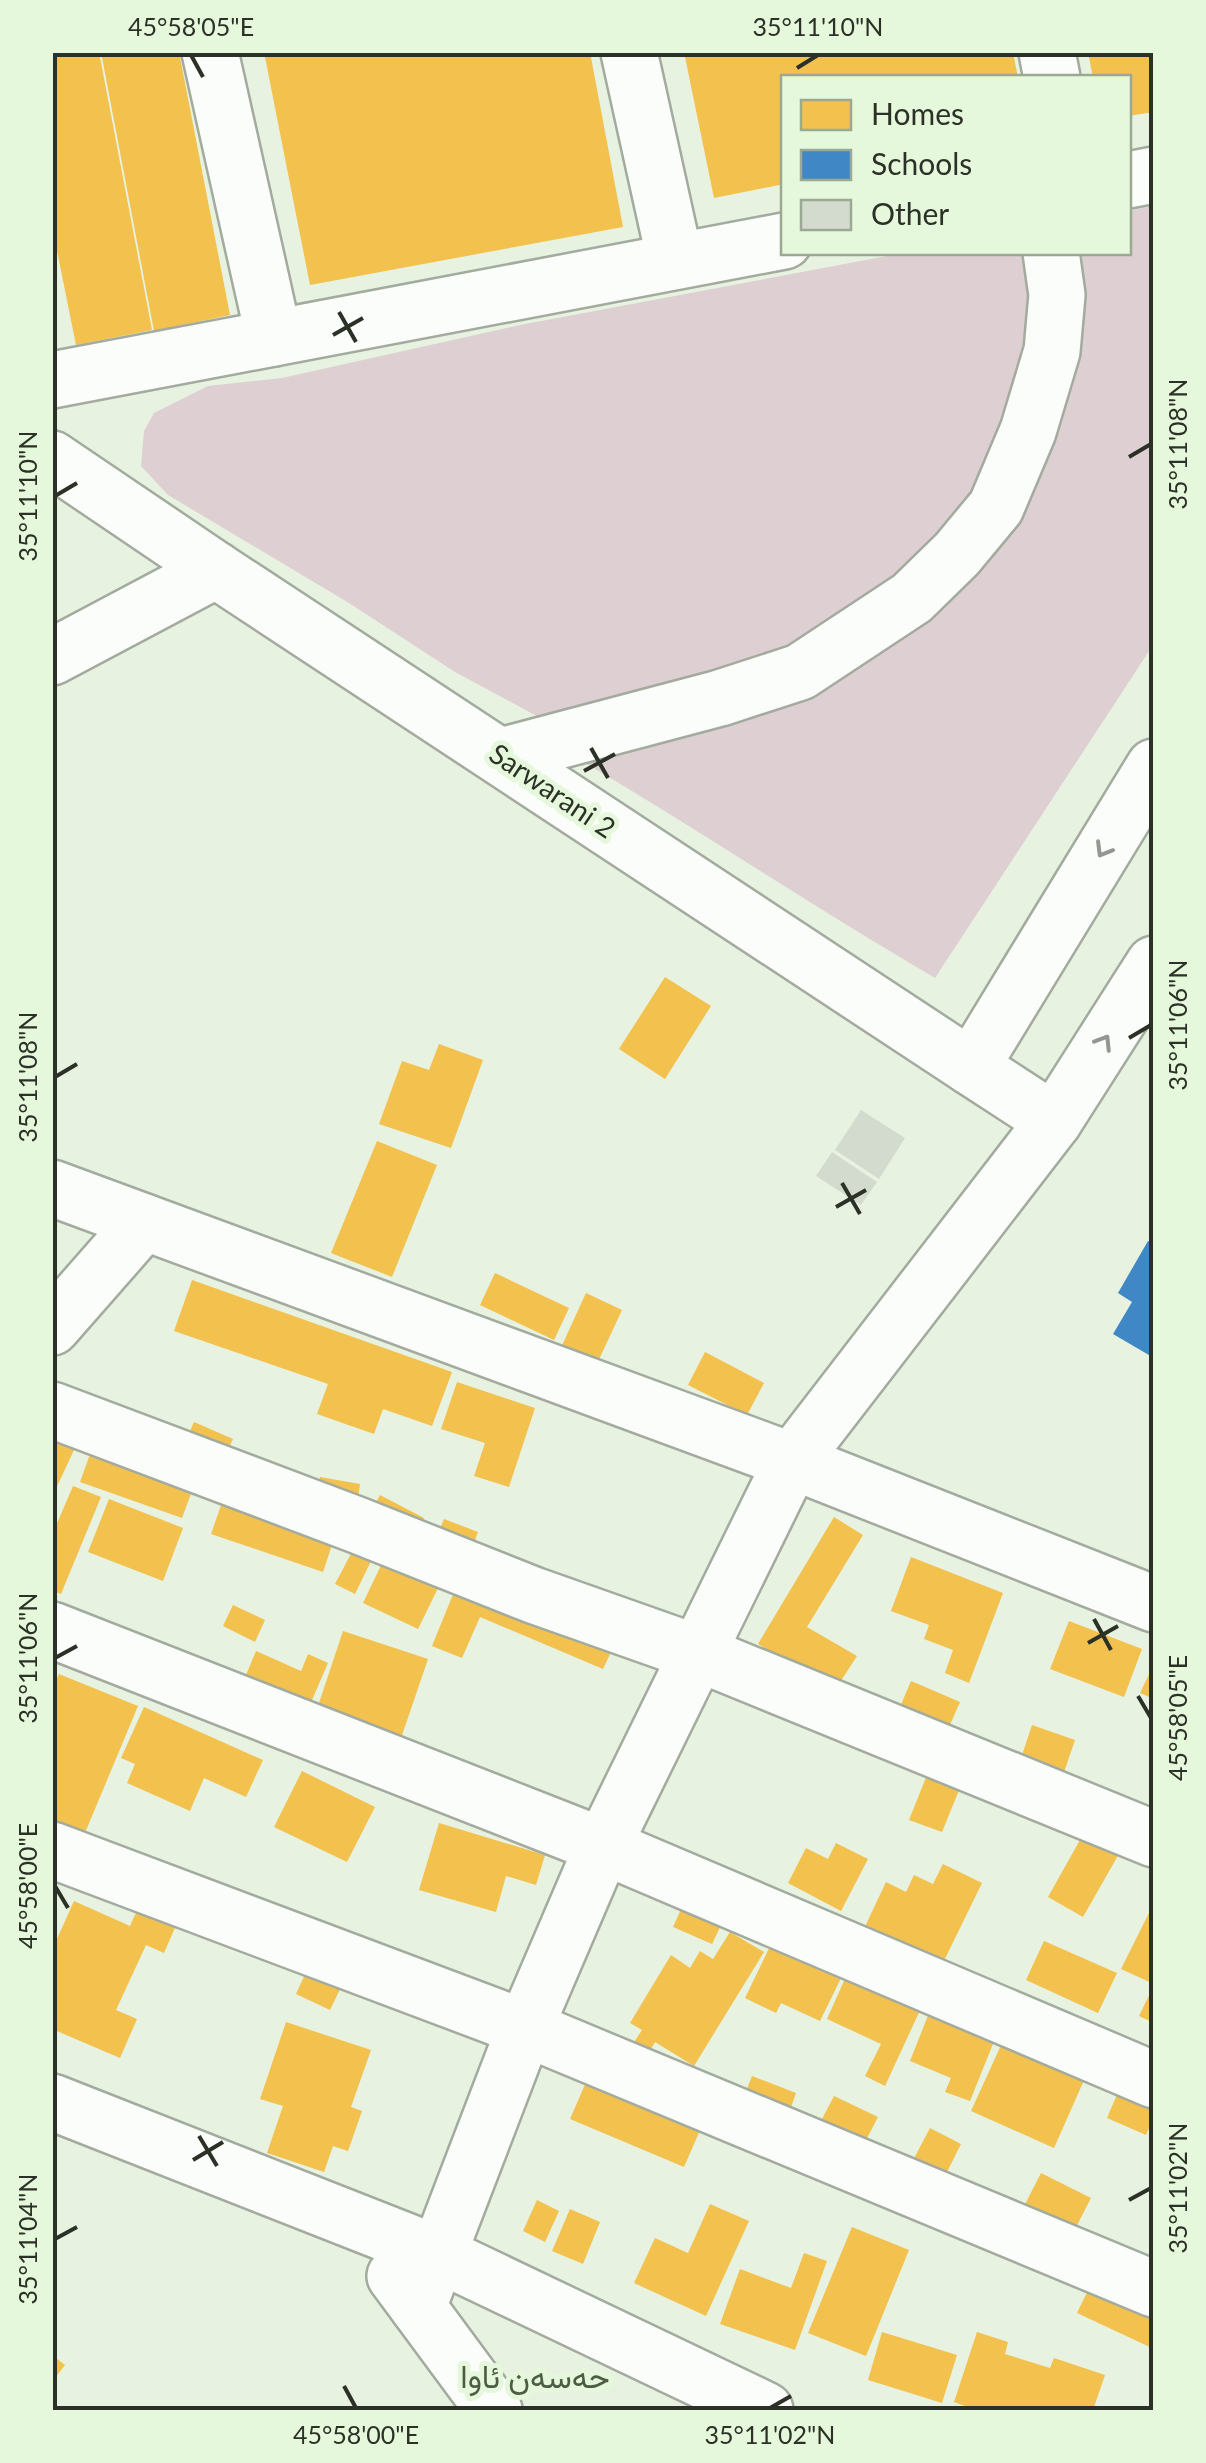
<svg xmlns="http://www.w3.org/2000/svg" width="1206" height="2463" font-family="Lato,Vazirmatn,sans-serif">
  <style>
    .green { fill: #decfd2 }
    .homes { fill: #f2c14e }
    .schools { fill: #3f88c5 }
    .building { fill: #d3dbce }
    .lines { fill: none; stroke-linecap: round; stroke-linejoin: round }
    .minor-casing { stroke: #a3aa9e; stroke-width: 60 }
    .major-casing { stroke: #a3aa9e; stroke-width: 60 }
    .minor { stroke: #fbfdfa; stroke-width: 55 }
    .major { stroke: #fbfdfa; stroke-width: 55 }
    .oneway { stroke: #939790 }
    .ticks { fill: none; stroke: #2b3126; stroke-width: 4 }
    .labels { text-anchor: middle; dominant-baseline: central; stroke-width: 10; stroke-linejoin: round; paint-order: stroke }
    .street-label { font-size: 28px; fill: #2b3126; stroke: #e6f8db }
    .quarter-label { font-size: 32px; fill: #4d5c44; stroke: #e6f8db }
    .neatline { fill: none; stroke: #2b3126; stroke-width: 4 }
    .ticks-label { font-size: 25px; text-anchor: middle; fill: #2b3126 }
  </style>
  <rect width="100%" height="100%" fill="#e7f2e1"/>
  <g class="green">
    <path d="M1153,206V645L935,978C810,905 690,824 565,751L957,593L1083,253L1128,252L1129,211Z"/>
    <path d="M1039,252L1047,290L1005,419L973,490L910,563L817,633L709,686L546,721L455,672L349,603L168,495L141,466L144,431L154,413L208,386L282,378L520,325L903,253Z"/>
  </g>
  <g class="homes">
    <path d="M52,52H99L152,330L76,345L52,226Z"/>
    <path d="M101,52H179L230,315L154,331Z"/>
    <path d="M264,52H590L623,227L310,285Z"/>
    <path d="M684,52H1013L1018,78H784V184L714,198Z"/>
    <path d="M1088,52H1154V112L1128,116V78H1093Z"/>
    <path d="M665,977L711,1006L665,1079L619,1049Z"/>
    <path d="M439,1044L483,1060L451,1148L379,1124L402,1061L429,1070Z"/>
    <path d="M377,1141L437,1165L392,1277L331,1253Z"/>
    <path d="M495,1273L569,1308L554,1340L480,1305Z"/>
    <path d="M192,1280L452,1372L432,1426L383,1409L374,1434L317,1414L328,1384L174,1331Z"/>
    <path d="M586,1293L622,1310L595,1368L559,1352Z"/>
    <path d="M705,1352L764,1383L747,1415L688,1385Z"/>
    <path d="M457,1382L535,1408L509,1487L474,1476L485,1443L441,1429Z"/>
    <path d="M52,1422L82,1433L52,1497Z"/>
    <path d="M194,1422L233,1439L224,1459L185,1442Z"/>
    <path d="M94,1443L196,1480L182,1518L80,1482Z"/>
    <path d="M320,1477L360,1484L357,1508L316,1501Z"/>
    <path d="M73,1486L101,1497L61,1594L52,1591V1535Z"/>
    <path d="M226,1491L337,1530L323,1572L211,1534Z"/>
    <path d="M380,1495L424,1518L415,1535L371,1512Z"/>
    <path d="M109,1499L183,1528L163,1581L88,1552Z"/>
    <path d="M834,1517L863,1535L807,1627L857,1656L835,1690L758,1644Z"/>
    <path d="M444,1519L478,1532L470,1554L435,1540Z"/>
    <path d="M353,1550L372,1559L355,1594L335,1584Z"/>
    <path d="M385,1557L440,1584L418,1629L363,1603Z"/>
    <path d="M911,1557L1003,1593L969,1683L945,1673L953,1650L924,1639L929,1625L891,1611Z"/>
    <path d="M458,1582L613,1648L603,1669L480,1617L462,1658L432,1646Z"/>
    <path d="M233,1605L265,1620L255,1642L223,1626Z"/>
    <path d="M1069,1621L1142,1649L1124,1697L1050,1669Z"/>
    <path d="M343,1631L428,1659L397,1750L318,1706Z"/>
    <path d="M256,1651L301,1671L308,1654L328,1663L306,1714L241,1687Z"/>
    <path d="M1154,1664V1699L1140,1693Z"/>
    <path d="M59,1674L138,1706L82,1840L52,1828V1689Z"/>
    <path d="M911,1681L960,1702L946,1734L897,1714Z"/>
    <path d="M144,1707L263,1760L246,1797L204,1778L190,1811L127,1783L135,1764L121,1758Z"/>
    <path d="M1032,1725L1075,1740L1062,1778L1019,1764Z"/>
    <path d="M931,1765L964,1778L942,1832L909,1820Z"/>
    <path d="M302,1771L375,1807L347,1862L274,1827Z"/>
    <path d="M439,1823L545,1855L536,1885L506,1876L496,1912L419,1890Z"/>
    <path d="M1085,1831L1120,1852L1083,1917L1048,1897Z"/>
    <path d="M836,1843L868,1859L841,1911L788,1883L806,1848L828,1859Z"/>
    <path d="M943,1864L982,1883L939,1971L862,1933L886,1882L906,1892L914,1875L933,1884Z"/>
    <path d="M143,1897L181,1914L164,1953L146,1945L116,2010L137,2019L120,2058L52,2029V1950L74,1901L130,1926Z"/>
    <path d="M683,1905L722,1923L712,1944L673,1927Z"/>
    <path d="M1150,1911L1154,1913V1984L1121,1969Z"/>
    <path d="M730,1932L764,1952L694,2066L655,2042L648,2054L633,2044L642,2030L630,2023L671,1955L690,1968L700,1951L713,1959Z"/>
    <path d="M773,1940L843,1974L820,2021L781,2003L776,2013L745,1998Z"/>
    <path d="M1044,1941L1117,1973L1098,2013L1026,1980Z"/>
    <path d="M307,1970L342,1985L330,2010L296,1994Z"/>
    <path d="M848,1972L922,2006L885,2086L865,2076L881,2044L827,2019Z"/>
    <path d="M1154,1985V2023L1139,2016Z"/>
    <path d="M929,2013L995,2039L970,2101L945,2092L951,2078L910,2061Z"/>
    <path d="M286,2022L371,2050L351,2107L362,2111L348,2151L333,2146L324,2172L267,2153L283,2106L260,2099Z"/>
    <path d="M1002,2043L1085,2078L1054,2148L971,2111Z"/>
    <path d="M752,2076L796,2093L788,2116L743,2099Z"/>
    <path d="M587,2080L701,2128L684,2167L570,2119Z"/>
    <path d="M1122,2083L1154,2097V2117L1146,2135L1107,2118Z"/>
    <path d="M834,2096L878,2117L865,2142L822,2119Z"/>
    <path d="M930,2128L961,2144L942,2182L910,2166Z"/>
    <path d="M1041,2173L1091,2198L1069,2241L1019,2216Z"/>
    <path d="M537,2200L559,2211L545,2242L523,2231Z"/>
    <path d="M710,2204L749,2221L706,2316L634,2283L655,2238L688,2253Z"/>
    <path d="M570,2209L600,2222L583,2264L552,2251Z"/>
    <path d="M852,2227L909,2250L866,2356L808,2333Z"/>
    <path d="M804,2253L827,2261L795,2350L720,2324L740,2269L791,2288Z"/>
    <path d="M1093,2280L1154,2308V2349L1077,2313Z"/>
    <path d="M882,2332L957,2355L942,2403L868,2380Z"/>
    <path d="M977,2332L1008,2342L1005,2354L1050,2368L1054,2358L1105,2375L1093,2410H976L954,2402Z"/>
    <path d="M52,2355L65,2365L52,2382Z"/>
  </g>
  <path class="schools" d="M1148,1241L1154,1244V1358L1113,1334L1132,1302L1118,1293Z"/>
  <g class="building">
    <path d="M861,1110L905,1138L879,1179L835,1150Z"/>
    <path d="M832,1152L877,1182L861,1205L816,1176Z"/>
  </g>
  <g class="lines">
    <defs>
      <g id="minor">
        <path d="M210,52L274,338"/>
        <path d="M629,52L675,260"/>
        <path d="M1047,52L1052,78"/>
        <path d="M1128,180L1154,175"/>
        <path d="M52,380L784,241"/>
        <path d="M52,459L216,570L971,1067"/>
        <path d="M52,657L216,570"/>
        <path d="M501,756L720,698L800,672L912,598L957,554L996,507L1028,431L1052,351L1057,295L1051,252"/>
        <path d="M52,1188L792,1461L1154,1604"/>
        <path d="M52,1327L144,1222"/>
        <path d="M52,1410L357,1525L533,1595L700,1654L1154,1839"/>
        <path d="M52,1630L603,1846L1154,2080"/>
        <path d="M52,1850L525,2028L1154,2289"/>
        <path d="M52,2102L436,2253L765,2410"/>
        <path d="M395,2276L494,2410"/>
        <path d="M418,2307L525,2028L603,1846L792,1461L1054,1121"/>
      </g>
      <path id="major" d="M1154,767L971,1067L1054,1121L1154,964"/>
    </defs>
    <use href="#minor" class="minor-casing"/>
    <use href="#major" class="major-casing"/>
    <use href="#minor" class="minor"/>
    <use href="#major" class="major"/>
  </g>
  <defs><path id="oneway-chevron" d="M-2-3.5L2.5 0L-2 3.5" fill="none" stroke-width="1.6" stroke-linecap="round" stroke-linejoin="round" transform="scale(2.5)"/></defs>
  <g class="oneway">
    <use href="#oneway-chevron" transform="translate(1103 850) rotate(121)"/>
    <use href="#oneway-chevron" transform="translate(1104 1042) rotate(-58)"/>
  </g>
  <path class="ticks" d="M191,55L203,77M797,68L818,55M339,312L356,342M333,335L363,318M1129,457L1151,444M55,496L77,483M591,748L608,778M584,771L615,754M1129,1038L1151,1025M55,1077L77,1064M842,1183L860,1214M836,1207L866,1190M1094,1619L1111,1650M1088,1643L1118,1626M55,1658L77,1646M1138,1696L1151,1718M55,1886L68,1908M199,2136L217,2166M193,2160L223,2142M1129,2200L1151,2188M55,2239L77,2227M344,2386L356,2408M770,2408L791,2396"/>
  <g class="labels">
    <g class="street-label">
      <text transform="translate(553 790) rotate(34)">Sarwarani 2</text>
    </g>
    <g class="quarter-label">
      <text x="535" y="2375">حەسەن ئاوا</text>
    </g>
  </g>
  <rect width="1206" height="2463" fill="none" stroke="#e6f8db" stroke-width="110"/>
  <rect x="781" y="75" width="350" height="180" fill="#e6f8db" stroke="#9ba893" stroke-width="2.5"/>
  <rect x="801" y="100" width="50" height="30" fill="#f2c14e" stroke="#9ba893" stroke-width="2.5"/>
  <text x="871" y="125" font-size="30" fill="#2b3126">Homes</text>
  <rect x="801" y="150" width="50" height="30" fill="#3f88c5" stroke="#9ba893" stroke-width="2.5"/>
  <text x="871" y="175" font-size="30" fill="#2b3126">Schools</text>
  <rect x="801" y="200" width="50" height="30" fill="#d3dbce" stroke="#9ba893" stroke-width="2.5"/>
  <text x="871" y="225" font-size="30" fill="#2b3126">Other</text>
  <rect x="55" y="55" width="1096" height="2353" class="neatline"/>
  <g class="ticks-label">
    <text x="191" y="36">45°58'05"E</text>
    <text x="818" y="36">35°11'10"N</text>
    <text transform="translate(1178 444) rotate(-90)" y="9">35°11'08"N</text>
    <text transform="translate(28 496) rotate(-90)" y="9">35°11'10"N</text>
    <text transform="translate(1178 1025) rotate(-90)" y="9">35°11'06"N</text>
    <text transform="translate(28 1077) rotate(-90)" y="9">35°11'08"N</text>
    <text transform="translate(28 1658) rotate(-90)" y="9">35°11'06"N</text>
    <text transform="translate(1178 1718) rotate(-90)" y="9">45°58'05"E</text>
    <text transform="translate(28 1886) rotate(-90)" y="9">45°58'00"E</text>
    <text transform="translate(1178 2188) rotate(-90)" y="9">35°11'02"N</text>
    <text transform="translate(28 2239) rotate(-90)" y="9">35°11'04"N</text>
    <text x="356" y="2444">45°58'00"E</text>
    <text x="770" y="2444">35°11'02"N</text>
  </g>
</svg>
